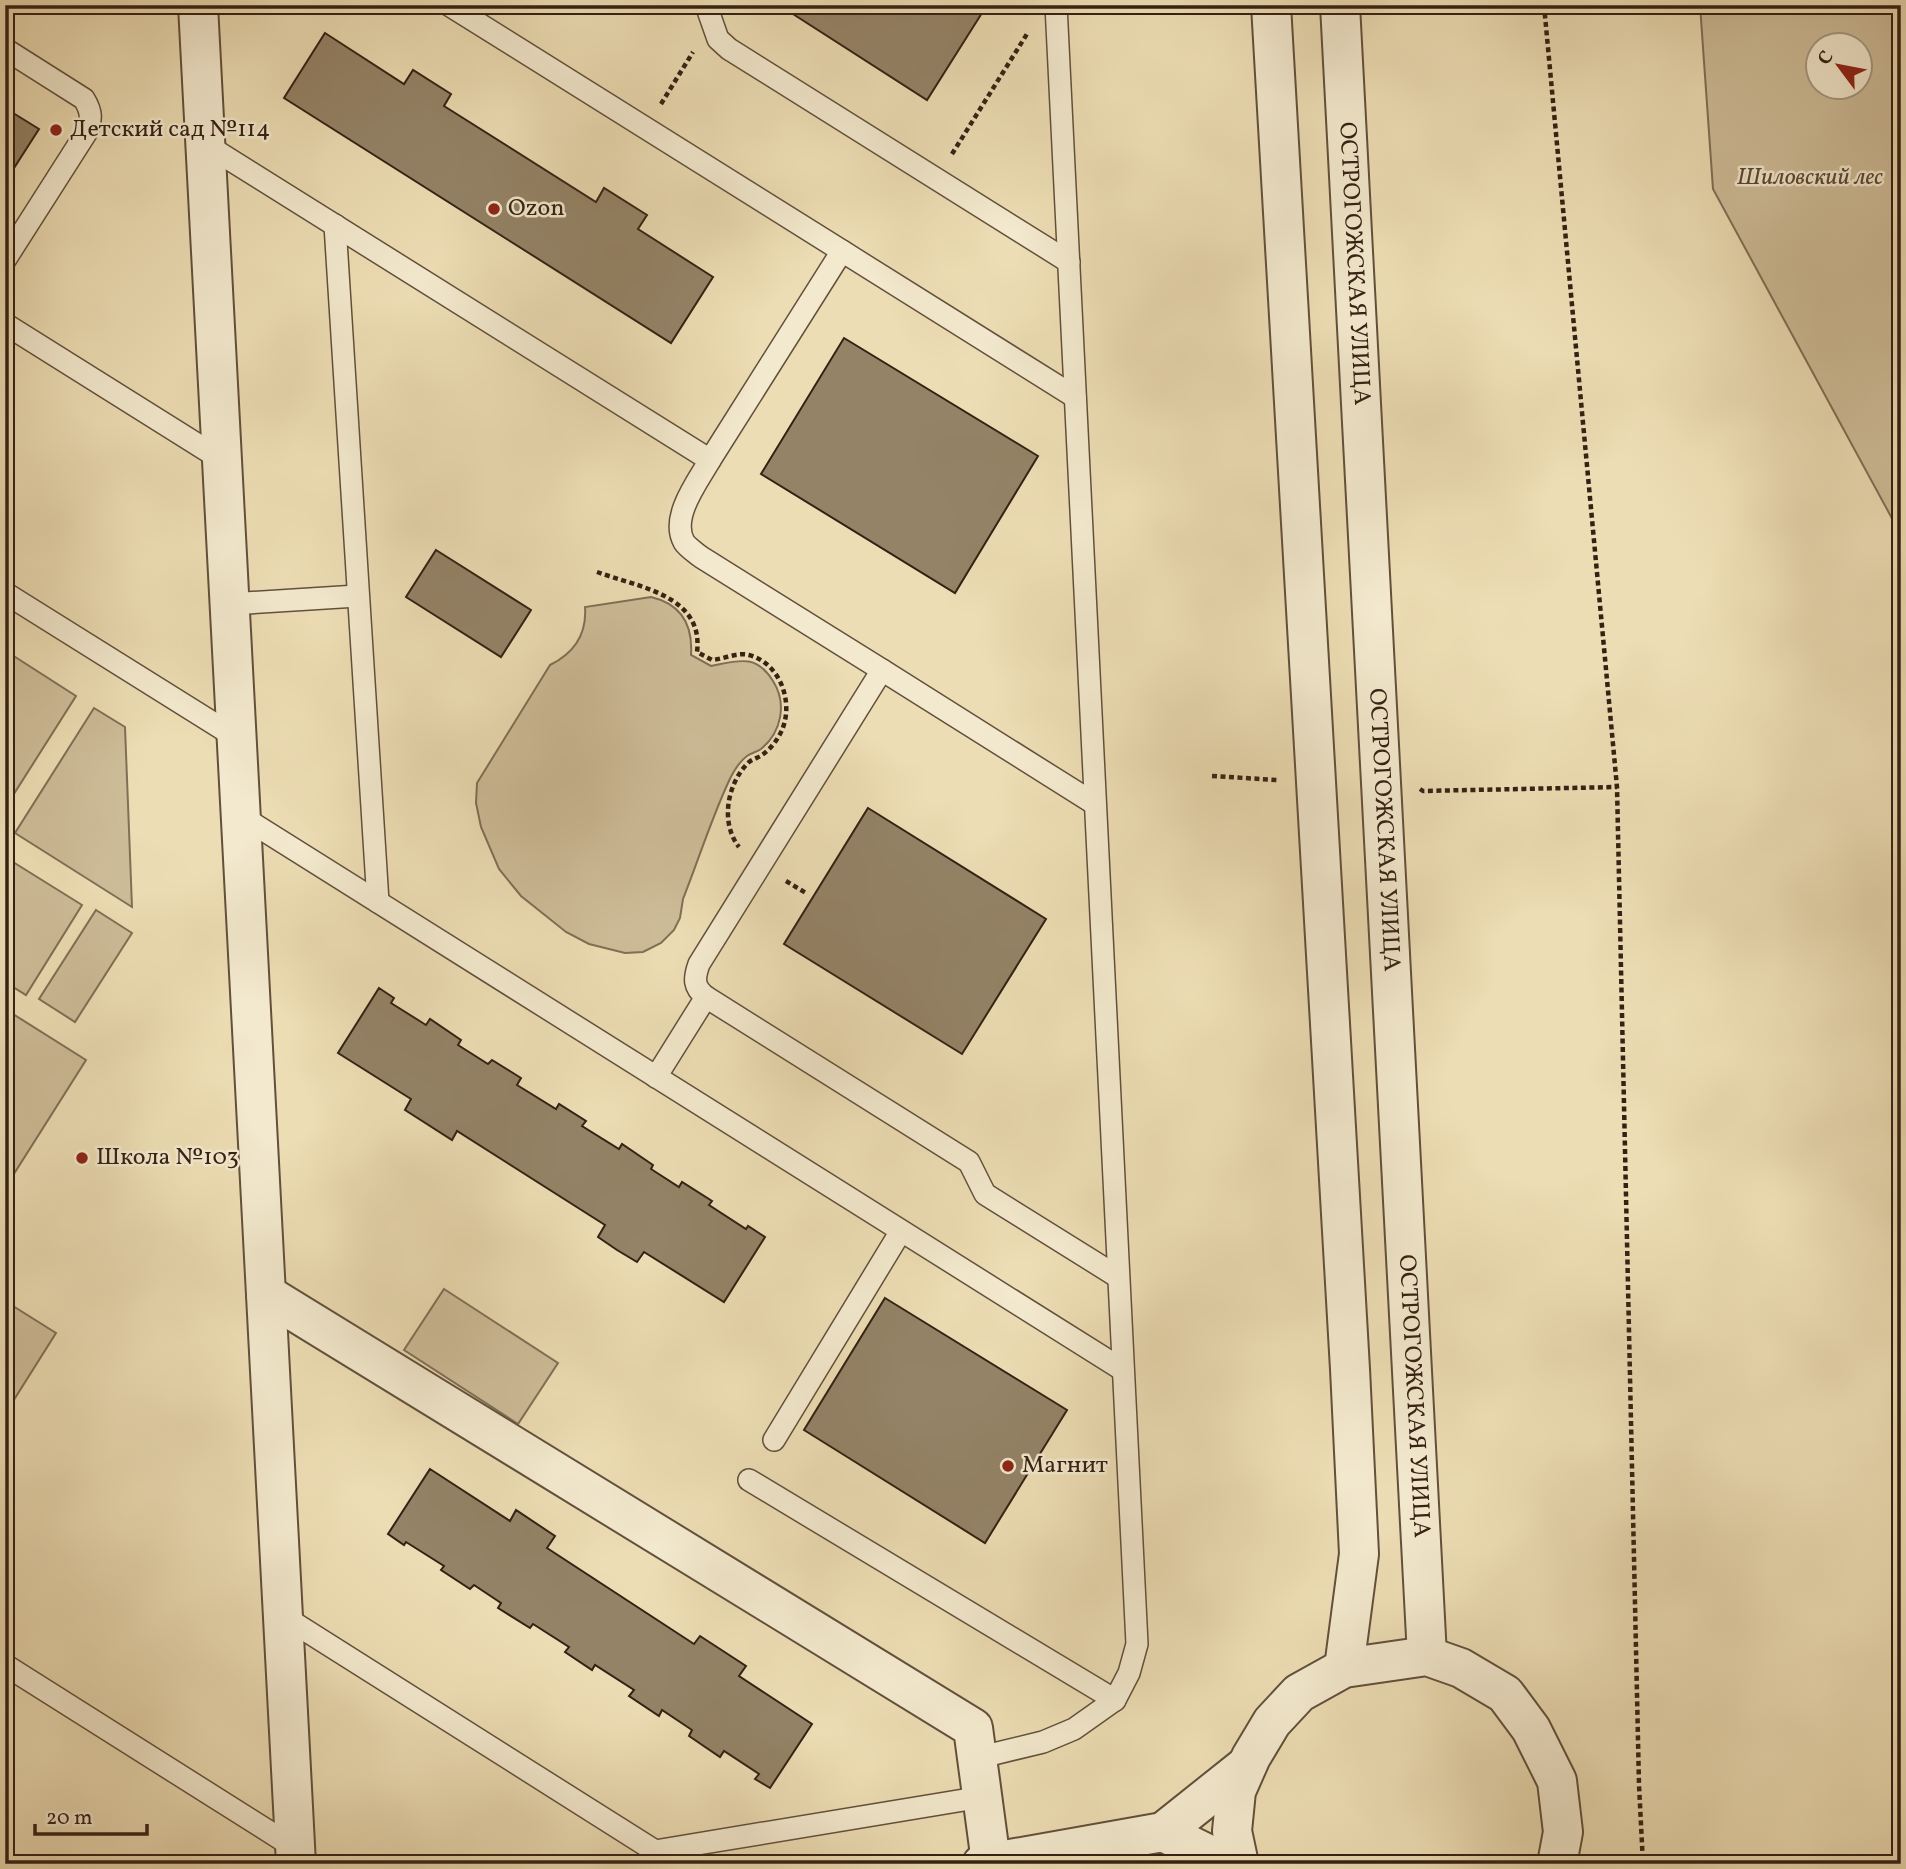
<svg xmlns="http://www.w3.org/2000/svg" width="1906" height="1869" font-family="Vollkorn,serif">
  <style>
    .green { fill: #cebd99; stroke: #816f56; stroke-width: 2; fill-rule: evenodd }
    .building { fill: #948367; stroke: #342114; stroke-width: 2 }
    .lines { fill: none; stroke-linecap: round; stroke-linejoin: round }
    .service-casing { stroke: #62503c; stroke-width: 24 }
    .minor-casing { stroke: #62503c; stroke-width: 42 }
    .tertiary-casing { stroke: #62503c; stroke-width: 42 }
    .path { stroke: #342114; stroke-width: 4.5; stroke-dasharray: 5 3.5; stroke-linecap: butt }
    .service { stroke: #f3e9ce; stroke-width: 21 }
    .minor { stroke: #f3e9ce; stroke-width: 38 }
    .tertiary { stroke: #f3e9ce; stroke-width: 38 }
    .poi-dot { fill: #8f2418; stroke: #f3e9ce; stroke-width: 2.5 }
    .labels { text-anchor: middle; dominant-baseline: central; stroke-width: 5; stroke-linejoin: round; paint-order: stroke }
    .poi-label { font-size: 24px; fill: #342114; stroke: #f3e9ce; text-anchor: start }
    .park-label { font-size: 24px; font-style: italic; fill: #5a4835; stroke: #f3e9ce }
    .street-label { font-size: 24px; fill: #342114; stroke: #f3e9ce }
  </style>
  <rect width="100%" height="100%" fill="#edddb4"/>
  <filter id="stains"><feTurbulence type="fractalNoise" baseFrequency=".00286" numOctaves="4"/><feColorMatrix values="0 0 0 0 .2 0 0 0 0 .09 0 0 0 0 .02 0 0 0 .5 -.17"/></filter>
  <radialGradient id="worn" r=".72"><stop offset=".6" stop-color="#630" stop-opacity="0"/><stop offset="1" stop-color="#630" stop-opacity=".3"/></radialGradient>
  <!-- green -->
  <g class="green">
    <path d="M 1700,5 L 1901,5 L 1901,535 L 1713,189 ZM 1818,46 L 1860,46 L 1860,88 L 1818,88 Z"/>
    <path d="M 651,597 C 681,604 693,625 691,655 L 711,666 C 737,661 756,653 773,681 C 787,703 782,732 761,749 C 757,752 751,753 747,756 C 739,762 732,774 728,783 C 711,820 698,861 683,899 L 680,918 L 674,930 L 661,943 L 643,952 L 625,953 L 589,944 L 566,932 L 521,896 L 499,869 L 481,827 L 476,803 L 477,783 L 550,665 C 574,653 587,634 585,607 Z"/>
    <polygon points="9,653 76,696 5,808 5,659"/>
    <polygon points="94,708 125,727 132,907 15,833"/>
    <polygon points="5,857 82,905 26,995 5,982"/>
    <polygon points="96,910 132,933 75,1022 39,999"/>
    <polygon points="5,1009 86,1060 5,1188"/>
    <polygon points="444,1289 558,1363 518,1424 404,1350"/>
    <polygon points="5,1301 56,1333 5,1414"/>
  </g>
  <!-- building -->
  <g class="building">
    <polygon points="779,5 987,5 927,100"/>
    <polygon points="325,33 404,84 413,70 451,94 444,106 596,202 604,188 647,215 638,229 713,277 671,343 284,98"/>
    <polygon points="5,108 39,129 5,182"/>
    <polygon points="844,338 1038,456 955,593 761,474"/>
    <polygon points="436,550 531,610 501,657 406,597"/>
    <polygon points="868,808 1046,919 962,1054 784,944"/>
    <polygon points="379,988 394,998 391,1003 426,1025 430,1019 461,1040 458,1045 488,1064 492,1060 521,1078 517,1085 556,1109 559,1104 586,1121 582,1126 619,1149 622,1144 653,1165 651,1169 679,1187 682,1182 712,1201 709,1205 746,1229 748,1226 765,1237 724,1302 644,1252 637,1262 617,1250 598,1237 605,1225 457,1131 452,1140 405,1110 411,1099 338,1053"/>
    <polygon points="885,1298 1067,1410 985,1543 804,1430"/>
    <polygon points="430,1469 510,1521 516,1510 555,1536 547,1548 694,1644 700,1636 746,1666 739,1676 812,1724 770,1788 755,1779 759,1774 724,1751 720,1757 689,1736 692,1730 662,1710 659,1716 629,1696 634,1690 595,1665 592,1670 565,1652 569,1647 533,1624 530,1628 498,1608 501,1603 474,1585 470,1589 441,1570 444,1566 406,1542 404,1545 388,1534"/>
  </g>
  <g class="lines">
    <!-- service casing -->
    <g class="service-casing">
      <g id="service">
        <polyline points="706,5 718,39 729,49 1069,262"/>
        <path d="M 5,49 L 84,99 C 92,112 92,119 86,133 L 5,260"/>
        <polyline points="205,144 710,460 842,251 449,5"/>
        <polyline points="335,225 378,902"/>
        <polyline points="842,251 1075,397"/>
        <polyline points="5,324 222,460"/>
        <polyline points="5,593 237,738"/>
        <polyline points="230,604 357,596"/>
        <polyline points="882,670 1095,804"/>
        <polyline points="241,816 1123,1370"/>
        <polyline points="706,997 969,1162 985,1194 1118,1277"/>
        <path d="M 656,1077 L 706,997 C 693,987 694,978 699,964 L 882,670 L 701,557 C 696,553 687,547 684,542 C 670,517 698,481 710,460"/>
        <polyline points="774,1440 901,1231"/>
        <polyline points="749,1480 1115,1700"/>
        <polyline points="283,1616 655,1851 982,1797"/>
        <polyline points="5,1665 295,1848"/>
        <polyline points="977,1758 1043,1742 1074,1729 1115,1700 1129,1673 1137,1644 1056,5"/>
      </g>
    </g>
    <!-- minor casing -->
    <g class="minor-casing">
      <g id="minor">
        <polyline points="198,5 296,1864"/>
        <polyline points="266,1294 973,1728 991,1862"/>
        <polyline points="1163,1832 1228,1864"/>
        <polyline points="982,1864 1163,1832 1247,1765"/>
      </g>
    </g>
    <!-- tertiary casing -->
    <g class="tertiary-casing">
      <g id="tertiary">
        <polyline points="1271,5 1350,1369 1359,1554 1344,1668"/>
        <path id="s1" d="M 1340,5 L 1427,1656"/>
        <polyline points="1239,1864 1232,1831 1236,1791 1251,1757 1272,1722 1299,1693 1344,1668 1427,1656 1461,1668 1505,1694 1531,1729 1557,1781 1563,1832 1557,1864"/>
      </g>
    </g>
    <!-- path -->
    <g class="path">
      <polyline points="1544,5 1617,787 1639,1785 1643,1864"/>
      <polyline points="661,104 693,52"/>
      <polyline points="952,154 1027,34"/>
      <path d="M 597,572 C 638,587 704,595 697,652 L 712,660 C 724,659 737,652 749,655 C 780,663 794,702 782,730 C 778,739 771,749 762,755 C 758,758 752,759 748,763 C 727,784 720,823 739,847"/>
      <polyline points="1212,776 1277,780"/>
      <polyline points="1420,789 1423,791 1617,787"/>
      <polyline points="786,881 806,893"/>
    </g>
    <!-- service -->
    <use href="#service" class="service"/>
    <!-- minor -->
    <use href="#minor" class="minor"/>
    <!-- tertiary -->
    <use href="#tertiary" class="tertiary"/>
  </g>
  <!-- markers -->
  <g class="poi-dot">
    <circle cx="56" cy="130" r="7"/>
    <circle cx="494" cy="209" r="7"/>
    <circle cx="82" cy="1158" r="7"/>
    <circle cx="1008" cy="1466" r="7"/>
  </g>
  <g class="labels">
    <!-- poi labels -->
    <g class="poi-label">
      <text x="70" y="130">Детский сад №114</text>
      <text x="508" y="209">Ozon</text>
      <text x="96" y="1158">Школа №103</text>
      <text x="1022" y="1466">Магнит</text>
    </g>
    <!-- park labels -->
    <g class="park-label">
      <text x="1810" y="178">Шиловский лес</text>
    </g>
    <!-- street labels -->
    <g class="street-label">
      <text stroke="none"><textPath href="#s1" startOffset="259">ОСТРОГОЖСКАЯ УЛИЦА</textPath></text>
      <text stroke="none"><textPath href="#s1" startOffset="826">ОСТРОГОЖСКАЯ УЛИЦА</textPath></text>
      <text stroke="none"><textPath href="#s1" startOffset="1393">ОСТРОГОЖСКАЯ УЛИЦА</textPath></text>
    </g>
  </g>
  <!-- margin -->
  <rect width="1906" height="1869" fill="none" stroke="#edddb4" stroke-width="28"/>
  <rect x="7" y="7" width="1892" height="1855" fill="none" stroke="#342114" stroke-width="3.5"/>
  <rect x="14" y="14" width="1878" height="1841" fill="none" stroke="#342114" stroke-width="2"/>
  <!-- north arrow -->
  <g transform="translate(1839 66) rotate(302)"><circle r="33" fill="#f3e9ce" stroke="#a79984" stroke-width="2"/>
  <path d="M0-5L12 26L0 18L-12 26Z" fill="#8f2418"/>
  <text y="-10" font-size="19" font-weight="bold" text-anchor="middle" fill="#342114">С</text>
  </g>
  <!-- scale -->
  <path d="M35 1824v10h112v-10" fill="none" stroke="#342114" stroke-width="3.5"/>
  <text x="46" y="1824" font-size="21" fill="#342114" stroke="#f3e9ce" stroke-width="5" paint-order="stroke">20 m</text>
  <rect width="100%" height="100%" filter="url(#stains)"/>
  <rect width="100%" height="100%" fill="url(#worn)"/>
</svg>
